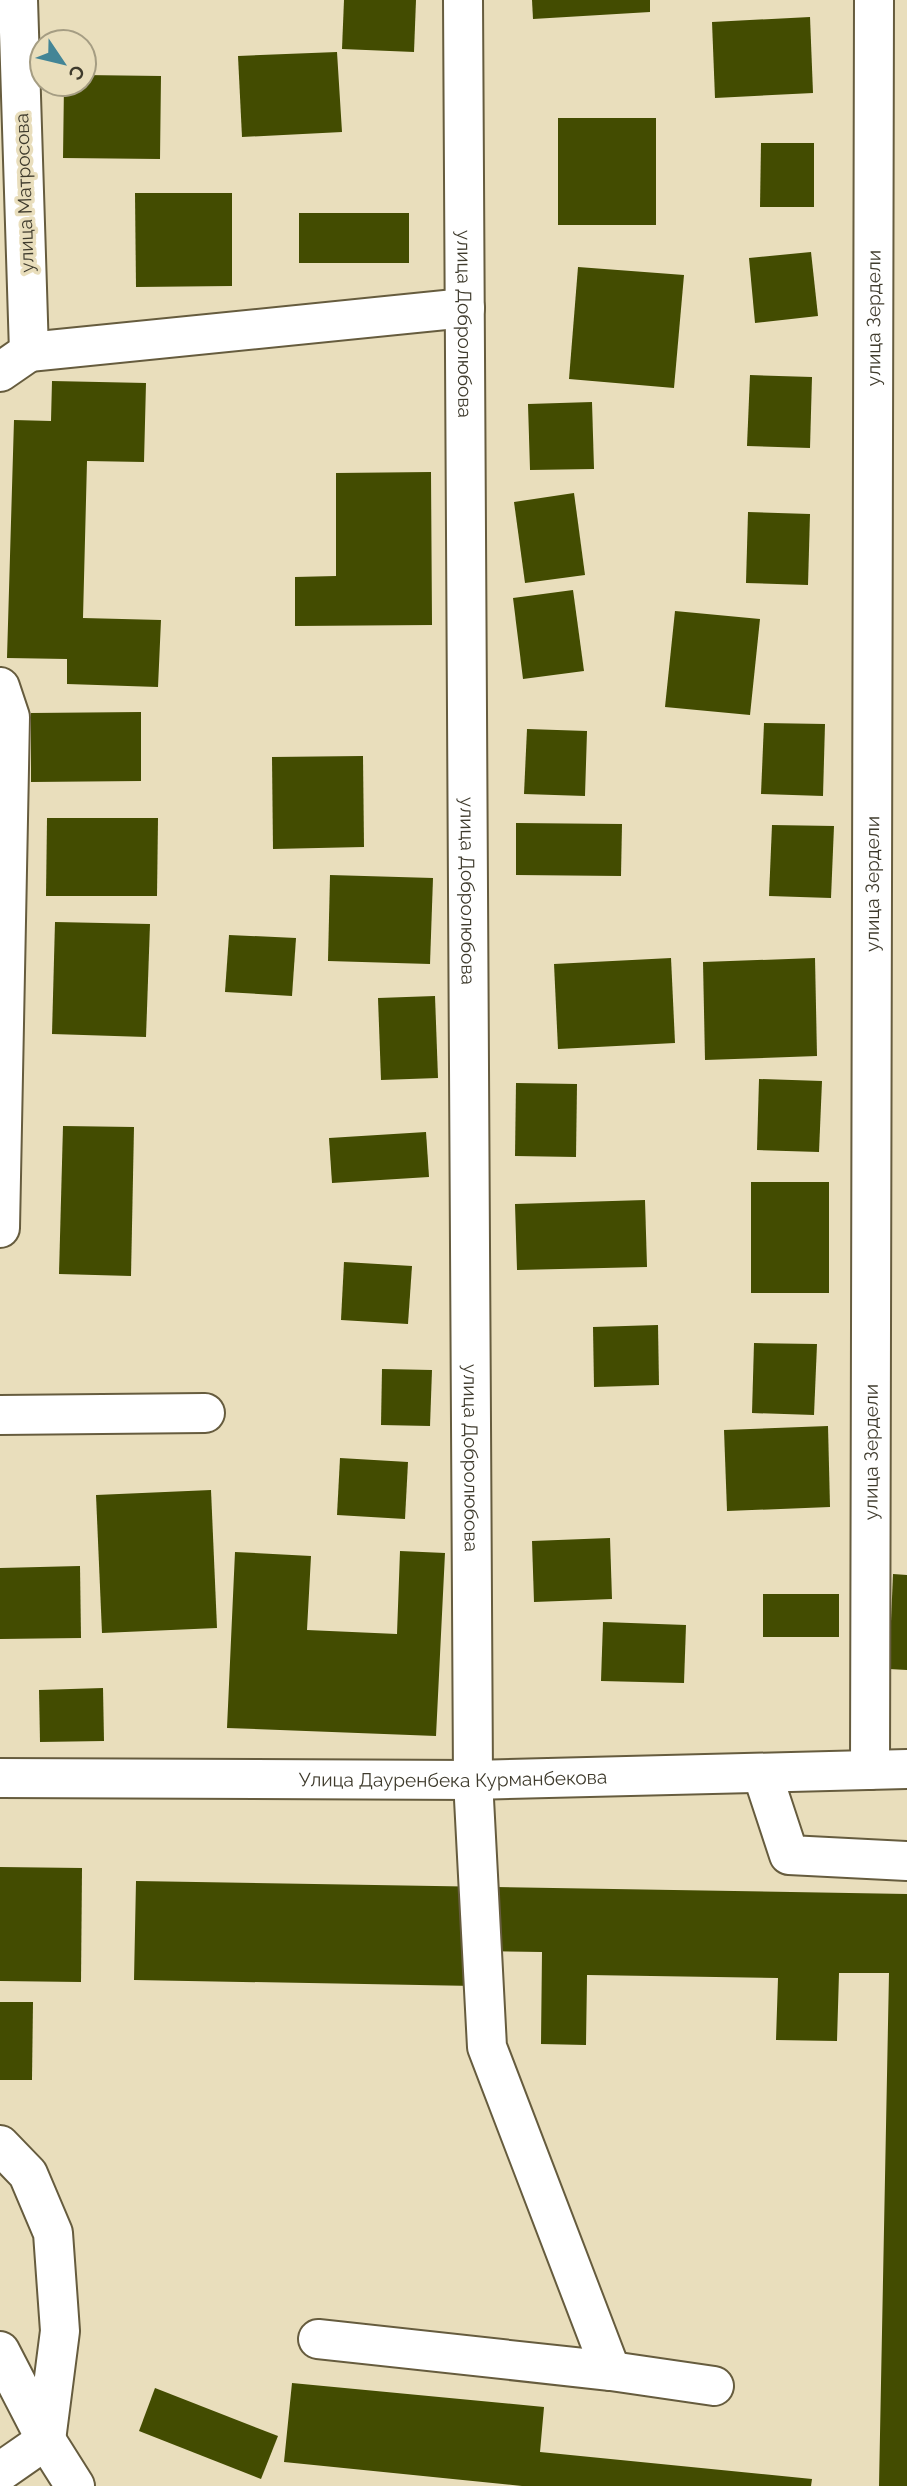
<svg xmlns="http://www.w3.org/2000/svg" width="907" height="2486" font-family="Raleway,sans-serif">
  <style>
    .building { fill: #434c01 }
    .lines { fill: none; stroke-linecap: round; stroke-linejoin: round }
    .minor-casing { stroke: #665c3e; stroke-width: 42 }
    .minor { stroke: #fff; stroke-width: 38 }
    .labels { text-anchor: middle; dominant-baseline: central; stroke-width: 7; stroke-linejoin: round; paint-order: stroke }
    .street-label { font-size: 19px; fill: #3f3b2d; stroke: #e9debc }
  </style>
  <rect width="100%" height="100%" fill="#e9debc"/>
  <!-- building -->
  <g class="building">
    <polygon points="344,0 416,0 414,52 342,49"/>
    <polygon points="532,0 650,0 650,12 533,19"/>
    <polygon points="810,17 813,93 715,98 712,22"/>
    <polygon points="337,52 342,132 242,137 238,56"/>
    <polygon points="84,75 161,76 160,159 63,158 64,84 84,84"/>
    <rect x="558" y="118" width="98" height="107"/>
    <polygon points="761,143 814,143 814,207 760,207"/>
    <polygon points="135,193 232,193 232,286 136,287"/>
    <rect x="299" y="213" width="110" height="50"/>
    <polygon points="811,252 818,316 755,323 749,258"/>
    <polygon points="578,267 684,275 674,388 569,379"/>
    <polygon points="750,375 812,377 810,448 747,446"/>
    <polygon points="52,381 146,383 144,462 87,461 83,618 161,620 158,687 67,684 67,659 7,658 14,420 51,421"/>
    <polygon points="592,402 594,469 530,470 528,404"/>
    <polygon points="431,472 432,625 295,626 295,577 336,576 336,473"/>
    <polygon points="574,493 585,575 525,583 514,502"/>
    <polygon points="748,512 810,514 808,585 746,583"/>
    <polygon points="573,590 584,671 523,679 513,598"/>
    <polygon points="675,611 760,619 750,715 665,707"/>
    <polygon points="141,712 141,781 31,782 31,713"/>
    <polygon points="764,723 825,724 823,796 761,794"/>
    <polygon points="527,729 587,731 585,796 524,794"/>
    <polygon points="363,756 364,847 273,849 272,757"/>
    <polygon points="47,818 158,818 157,896 46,896"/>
    <polygon points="516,823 622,824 621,876 516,875"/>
    <polygon points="772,825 834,826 831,898 769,896"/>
    <polygon points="330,875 433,878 430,964 328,961"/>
    <polygon points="55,922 150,924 146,1037 52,1034"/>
    <polygon points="229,935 296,938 292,996 225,992"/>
    <polygon points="671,958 675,1043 558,1049 554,964"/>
    <polygon points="815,958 817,1056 705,1060 703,962"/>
    <polygon points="435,996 438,1078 381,1080 378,998"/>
    <polygon points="759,1079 822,1081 819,1152 757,1150"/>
    <polygon points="516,1083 577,1084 576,1157 515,1156"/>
    <polygon points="63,1126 134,1127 131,1276 59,1274"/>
    <polygon points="426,1132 429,1177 332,1183 329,1138"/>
    <rect x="751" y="1182" width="78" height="111"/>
    <polygon points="645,1200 647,1267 517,1270 515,1204"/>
    <polygon points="344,1262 412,1266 408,1324 341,1320"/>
    <polygon points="658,1325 659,1385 594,1387 593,1327"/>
    <polygon points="754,1343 817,1344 814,1415 752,1413"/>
    <polygon points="382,1369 432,1370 430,1426 381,1425"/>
    <polygon points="828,1426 830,1507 727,1511 724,1430"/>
    <polygon points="340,1458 408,1462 405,1519 337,1515"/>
    <polygon points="211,1490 217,1628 102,1633 96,1495"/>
    <polygon points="610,1538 612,1599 534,1602 532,1541"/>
    <polygon points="400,1551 445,1553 436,1736 227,1728 235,1552 311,1556 307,1630 397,1634"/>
    <polygon points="80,1566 81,1638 0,1639 0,1568"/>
    <polygon points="893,1574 907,1575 907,1670 889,1669"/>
    <rect x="763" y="1594" width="76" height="43"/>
    <polygon points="603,1622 686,1625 684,1683 601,1681"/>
    <polygon points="103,1688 104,1741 40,1742 39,1690"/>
    <polygon points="0,1867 82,1868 81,1982 0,1981"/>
    <polygon points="136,1881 907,1894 907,2486 879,2486 889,1973 839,1973 837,2041 776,2040 778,1978 587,1975 586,2045 541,2044 542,1952 476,1951 475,1986 134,1980"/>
    <polygon points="0,2002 33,2002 32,2080 0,2080"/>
    <polygon points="292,2383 544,2407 540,2452 812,2479 811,2486 522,2486 284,2462"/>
    <polygon points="155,2388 278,2436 261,2479 139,2431"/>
  </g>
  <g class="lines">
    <!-- minor casing -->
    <g class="minor-casing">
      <g id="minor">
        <path id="s1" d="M 463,0 L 473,1780 L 487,2047 L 611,2371"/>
        <polyline points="29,352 465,308"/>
        <polyline points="0,372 29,352 18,0"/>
        <polyline points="0,687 10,717 0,1228"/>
        <polyline points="0,1415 205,1413"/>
        <path id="s2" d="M 870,1770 L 874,0"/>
        <polyline points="762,1773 789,1855 907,1861"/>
        <path id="s3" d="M 0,1778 L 473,1780 L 907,1769"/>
        <polyline points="0,2145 28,2174 53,2233 60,2331 46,2440 0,2472"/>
        <polyline points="318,2339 611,2371 714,2386"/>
        <polyline points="0,2351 46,2440 75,2486"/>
      </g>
    </g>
    <!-- minor -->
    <use href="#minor" class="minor"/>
  </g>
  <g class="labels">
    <!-- street labels -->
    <g class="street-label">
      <text transform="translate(24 193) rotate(-92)">улица Матросова</text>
      <text stroke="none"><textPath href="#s2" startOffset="1452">улица Зердели</textPath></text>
      <text stroke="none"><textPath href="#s1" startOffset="324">улица Добролюбова</textPath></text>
      <text stroke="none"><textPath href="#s2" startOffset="886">улица Зердели</textPath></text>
      <text stroke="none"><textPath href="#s1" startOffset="891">улица Добролюбова</textPath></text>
      <text stroke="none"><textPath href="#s2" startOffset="318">улица Зердели</textPath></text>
      <text stroke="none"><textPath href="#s1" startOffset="1458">улица Добролюбова</textPath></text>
      <text stroke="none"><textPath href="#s3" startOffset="453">Улица Дауренбека Курманбекова</textPath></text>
    </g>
  </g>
  <!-- north arrow -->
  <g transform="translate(63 63) rotate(125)"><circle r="33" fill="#e9debc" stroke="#a59d83" stroke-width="2"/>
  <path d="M0-5L12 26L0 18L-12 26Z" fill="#438596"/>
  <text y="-10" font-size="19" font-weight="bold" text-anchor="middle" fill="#3f3b2d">С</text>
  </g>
</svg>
